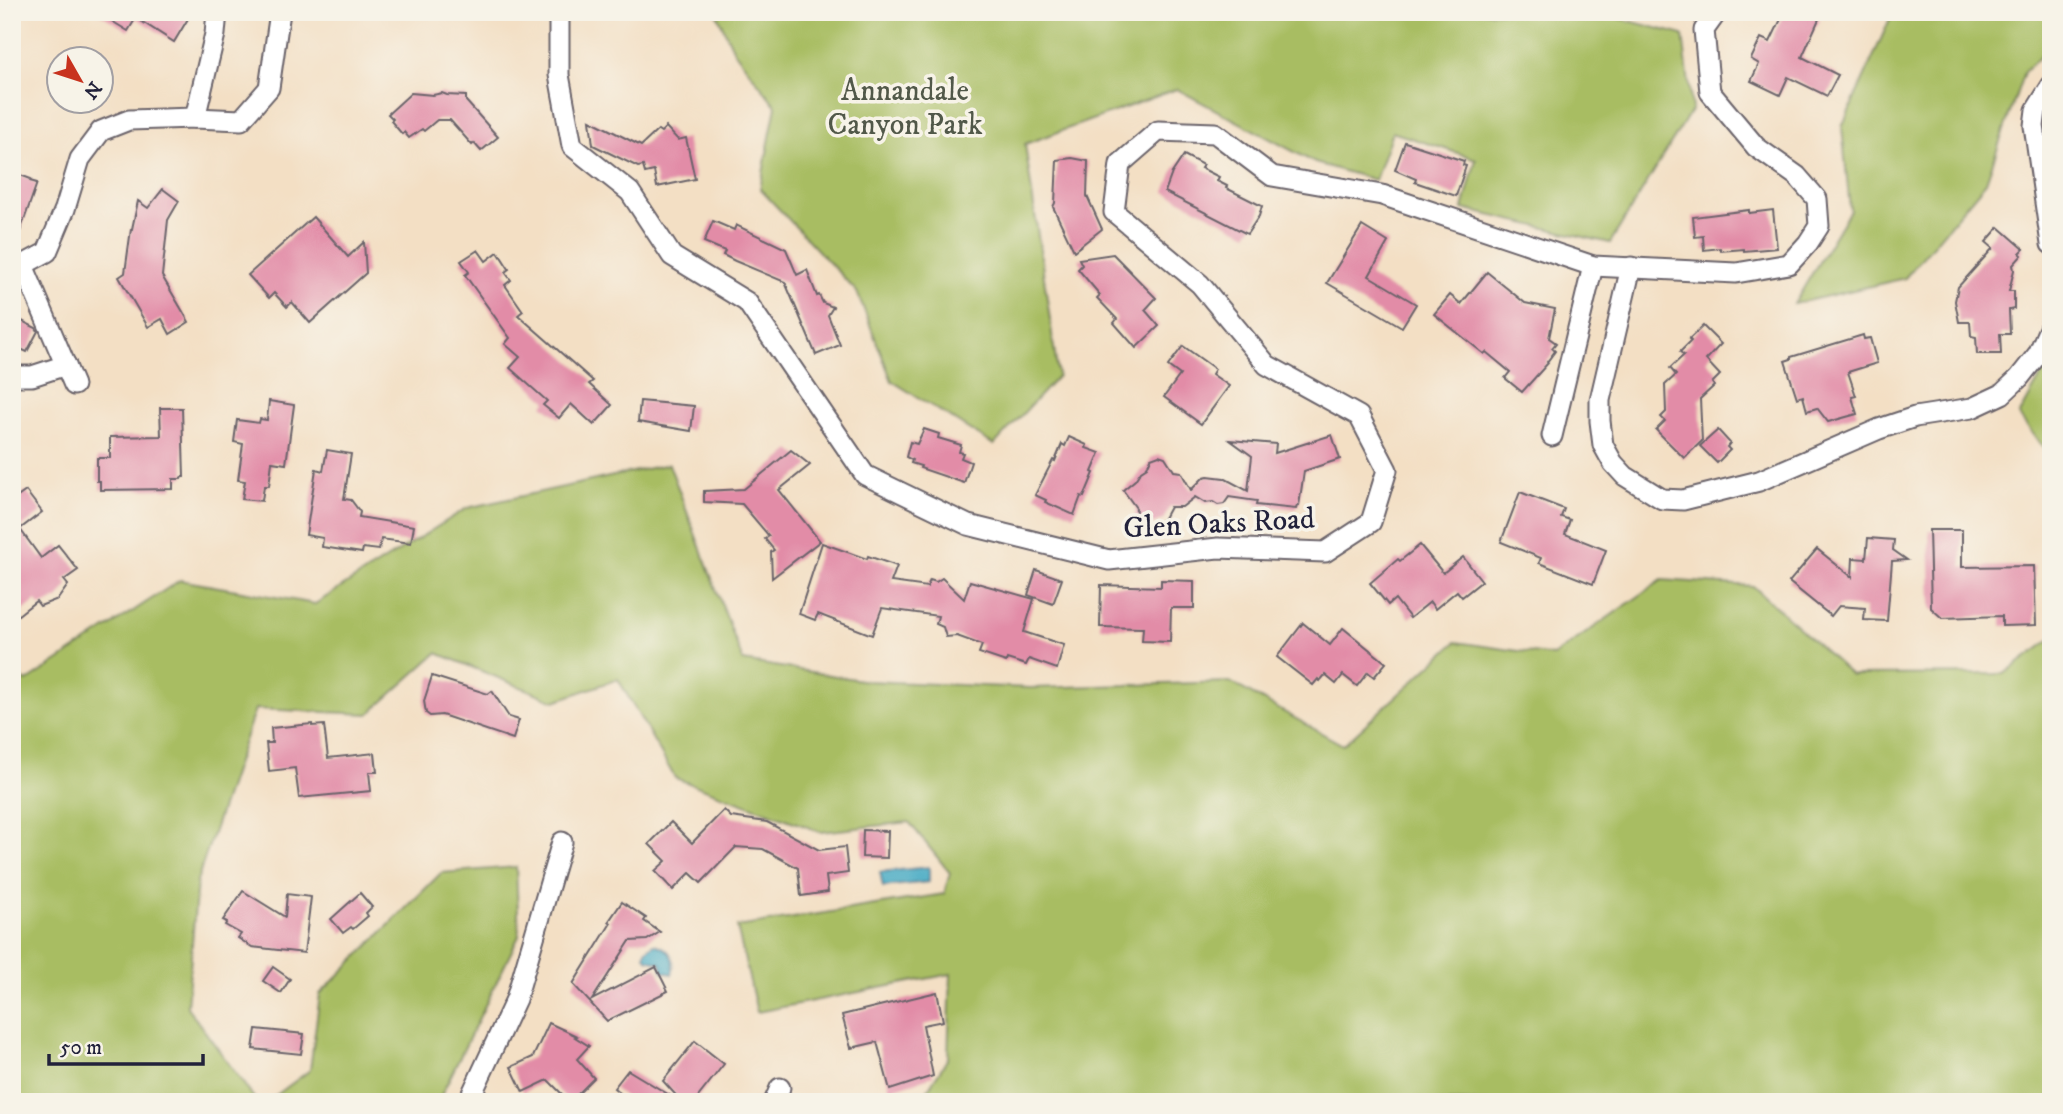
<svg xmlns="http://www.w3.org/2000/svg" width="2063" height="1114" font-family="'IM FELL DW Pica',serif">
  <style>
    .green { fill: #a8bd62; stroke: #65704e; stroke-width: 2 }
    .water { fill: #44aac4; stroke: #336680; stroke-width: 2 }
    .building { fill: #e28ca7 }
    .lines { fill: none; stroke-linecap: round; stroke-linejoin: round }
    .minor-casing { stroke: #6b646b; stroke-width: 23 }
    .minor { stroke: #fff; stroke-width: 19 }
    .labels { text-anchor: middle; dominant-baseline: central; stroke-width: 7; stroke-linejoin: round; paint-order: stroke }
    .park-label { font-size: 30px; fill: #515849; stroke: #f7f3e8 }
    .street-label { font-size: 30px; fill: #22223b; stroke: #f7f3e8 }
  </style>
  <rect width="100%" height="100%" fill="#f7f3e8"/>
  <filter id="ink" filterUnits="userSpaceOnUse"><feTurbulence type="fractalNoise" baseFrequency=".0143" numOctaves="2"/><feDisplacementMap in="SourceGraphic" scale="14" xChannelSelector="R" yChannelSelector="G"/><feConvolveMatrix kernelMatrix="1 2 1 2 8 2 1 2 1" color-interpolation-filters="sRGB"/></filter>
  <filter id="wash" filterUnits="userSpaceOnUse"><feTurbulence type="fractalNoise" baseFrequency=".00686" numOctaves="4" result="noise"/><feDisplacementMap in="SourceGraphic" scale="28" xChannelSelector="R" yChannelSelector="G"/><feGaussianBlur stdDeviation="1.57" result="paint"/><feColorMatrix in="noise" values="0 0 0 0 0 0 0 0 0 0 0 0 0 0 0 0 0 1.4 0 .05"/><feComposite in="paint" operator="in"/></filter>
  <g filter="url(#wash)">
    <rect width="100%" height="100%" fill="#f3dfc4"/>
    <!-- green -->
    <g class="green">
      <polygon points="716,12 1616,12 1618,18 1683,35 1692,109 1610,243 1463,209 1476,159 1392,132 1375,180 1315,163 1177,89 1025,144 1058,376 994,445 892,381 857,292 760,189 776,106 734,51"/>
      <polygon points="1893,12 2051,12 2051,46 2024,72 1986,182 1905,278 1794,304 1850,210 1842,127"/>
      <polygon points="2051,358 2051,457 2019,416"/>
      <polygon points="669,464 743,661 867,681 1030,688 1230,682 1343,745 1456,642 1553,656 1662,580 1753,586 1851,675 2004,674 2051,639 2051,1102 920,1102 948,1058 951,974 757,1012 737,927 944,894 950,873 909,822 821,832 675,778 618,679 555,701 437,653 369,714 255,709 197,881 187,1007 257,1102 12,1102 12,671 26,682 180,580 315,604 467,508"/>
      <polygon points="516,867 519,936 438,1102 267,1102 310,1070 320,994 441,873"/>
    </g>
    <!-- water -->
    <g class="water">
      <polygon points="929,867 929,882 883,887 880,872"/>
      <path d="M 654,944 C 669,947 677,959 672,974 L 663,972 L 661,963 L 647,959 L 645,955 L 646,950 Z"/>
    </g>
    <g id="blocks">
      <!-- building -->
      <g class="building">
        <polygon points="97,12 192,12 174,42 136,18 128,31"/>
        <polygon points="1796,12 1805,12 1819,19 1802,57 1838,75 1827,96 1788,77 1780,95 1751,81 1759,64 1751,59 1761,38 1770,42 1784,13 1794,17"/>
        <polygon points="411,93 433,95 442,93 447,95 466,96 466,101 498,137 481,151 474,143 472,145 450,120 437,120 424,131 422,129 409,138 404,132 402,134 391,121 393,119 388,114"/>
        <polygon points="590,120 641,146 658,130 661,132 666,127 678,140 686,138 695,179 657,187 654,171 645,173 643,166 638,167 593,145"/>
        <polygon points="1405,142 1464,161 1463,165 1466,166 1456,196 1415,182 1416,179 1395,170"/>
        <polygon points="1184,155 1203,165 1201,168 1219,177 1217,181 1227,186 1226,188 1262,206 1259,216 1247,234 1165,192 1172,173"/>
        <polygon points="1072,158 1088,161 1087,196 1102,229 1074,251 1053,207 1055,203 1057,160"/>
        <polygon points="12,172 31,179 30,181 37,183 14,249 12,249"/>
        <polygon points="163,189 179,201 168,220 162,276 189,322 170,334 162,319 148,327 119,277 125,273 131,229 132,229 138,201 148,208"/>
        <polygon points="1749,210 1749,213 1773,210 1777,248 1744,251 1744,249 1721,251 1720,248 1704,250 1703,236 1695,237 1693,217"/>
        <polygon points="313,217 348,257 364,242 366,273 310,323 292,302 287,307 274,293 269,298 248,275"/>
        <polygon points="713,221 734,230 736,225 786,249 797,275 807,270 817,296 819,295 823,303 833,307 828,315 840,345 816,355 785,282 735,261 723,255 725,251 704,242"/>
        <polygon points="1362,226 1388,242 1369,276 1416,304 1402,327 1327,283"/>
        <polygon points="1999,227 2024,249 2020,253 2022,255 2013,265 2014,270 2009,291 2014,291 2014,309 2009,310 2010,334 2000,334 2001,354 1977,354 1976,337 1971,336 1970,322 1959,322 1955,301 1958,287 1993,248 1986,242"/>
        <polygon points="478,250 486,261 498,252 509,269 505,272 511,280 505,285 523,311 518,315 593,381 589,384 612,405 594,425 571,404 559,418 543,405 547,401 510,368 520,357 505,344 510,338 465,275 469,272 461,261"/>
        <polygon points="1113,254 1156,298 1145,310 1159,326 1136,348 1114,323 1117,319 1097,298 1100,295 1078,269 1082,265 1079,259"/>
        <polygon points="1487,272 1525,303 1555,309 1549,338 1556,343 1552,348 1555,351 1547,362 1548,363 1522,392 1505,378 1510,372 1486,352 1484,354 1434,314 1450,295 1461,304"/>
        <polygon points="12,316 36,328 38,331 27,352 12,345"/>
        <polygon points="1703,326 1721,344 1706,360 1720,375 1712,383 1714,386 1700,399 1702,441 1684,458 1656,430 1665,421 1661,417 1666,412 1665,385 1676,375 1670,368 1684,355 1680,352 1691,341 1689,339"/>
        <polygon points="1863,335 1864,339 1870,338 1877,363 1848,372 1856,396 1852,397 1857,414 1828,422 1817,408 1807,411 1803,396 1797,398 1785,361 1791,359 1791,357"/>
        <polygon points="1183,346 1215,369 1212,374 1229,386 1201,424 1164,397 1180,375 1168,366"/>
        <polygon points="269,401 294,405 286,464 272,462 269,486 264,486 262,501 242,499 245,481 238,480 243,444 234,442 237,420 259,423 260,419 267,420"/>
        <polygon points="640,401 694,406 691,431 638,422"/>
        <polygon points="160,408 182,408 184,477 182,477 181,479 173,479 173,489 100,490 100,481 97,481 97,458 110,458 110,437 161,436"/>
        <polygon points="924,429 939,434 938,438 961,445 959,452 963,453 961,458 971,462 964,483 920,468 921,466 911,463 912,460 906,457 910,442 917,444"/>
        <polygon points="1718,430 1730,443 1727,447 1730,450 1717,463 1700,446"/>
        <polygon points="1332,435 1340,459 1304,471 1299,506 1297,506 1296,509 1256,505 1257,501 1229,497 1224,504 1218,505 1213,502 1205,503 1195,497 1182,507 1170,507 1163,520 1148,526 1145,521 1135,517 1136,508 1123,490 1135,480 1141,471 1147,467 1151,458 1159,455 1165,457 1174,471 1181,472 1191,490 1204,477 1208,476 1224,478 1248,491 1252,456 1230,440 1276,444 1275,453"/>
        <polygon points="1069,437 1087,445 1086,448 1100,453 1092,472 1094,473 1084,497 1081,496 1074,515 1045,502 1046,500 1035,495 1053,460 1055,461 1062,444 1065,446"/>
        <polygon points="327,450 351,454 344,499 351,500 360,512 359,517 414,526 411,543 381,539 379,550 363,548 362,553 322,547 323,538 306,535 316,469 323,471"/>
        <polygon points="791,450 810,465 779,490 820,541 772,578 771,552 774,550 765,539 769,536 742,504 704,502 704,491 744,489"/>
        <polygon points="26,491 42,512 20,529 41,558 58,545 78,570 64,580 68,585 58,599 40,606 36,601 12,620 12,501"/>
        <polygon points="1520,492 1564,509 1561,517 1570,520 1565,534 1606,550 1593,584 1539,563 1541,558 1501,542"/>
        <polygon points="1929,530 1962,530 1962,567 2034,566 2036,625 2002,626 2002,616 1942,618 1931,608"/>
        <polygon points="1868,538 1894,540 1893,550 1907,560 1892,561 1887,621 1864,620 1865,608 1839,606 1831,616 1789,582 1817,549 1852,577 1853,558 1866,559"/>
        <polygon points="822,543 867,559 868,556 897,566 891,582 927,587 930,580 936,582 942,578 964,599 970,581 1034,599 1024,632 1064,645 1057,669 1029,659 1026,665 1007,659 1006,662 979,653 982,645 957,636 946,637 943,627 936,624 938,616 882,608 872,635 818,614 815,620 799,614"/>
        <polygon points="1420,545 1443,573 1463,557 1482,581 1462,597 1457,591 1435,609 1430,602 1410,618 1395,599 1388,605 1370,583 1398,559 1400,561"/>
        <polygon points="1036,570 1062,579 1053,604 1028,595"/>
        <polygon points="1161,580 1194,581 1194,608 1171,608 1170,642 1142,641 1143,628 1100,627 1101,585 1161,587"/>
        <polygon points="1303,623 1330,645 1343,628 1386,663 1374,677 1368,672 1357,686 1343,675 1336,684 1325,675 1320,681 1318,679 1313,685 1277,657"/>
        <polygon points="432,676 488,694 492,691 509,717 519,720 513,739 442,715 430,716 426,713 424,701"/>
        <polygon points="312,724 312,726 324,725 328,758 375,753 377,772 369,772 371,791 299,798 295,768 269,771 266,743 272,743 271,728"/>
        <polygon points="724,810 731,817 767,822 819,850 845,847 848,873 826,876 828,892 801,896 798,868 763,849 736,847 701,883 690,873 673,890 655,871 666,861 649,844 671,822 692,843"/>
        <polygon points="863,830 888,831 887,858 862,857"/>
        <polygon points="243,891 285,917 287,894 311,897 304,953 252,947 238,938 241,934 225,925 227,922 223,920"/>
        <polygon points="360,893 372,907 366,913 368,916 353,929 351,927 343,933 331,919"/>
        <polygon points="622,902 646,918 644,921 660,932 647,940 630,941 592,1000 656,967 668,991 607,1021 573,984 611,923 609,921"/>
        <polygon points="273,967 290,979 281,993 263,981"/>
        <polygon points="937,992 943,1021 923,1025 933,1076 890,1090 877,1042 851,1048 842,1015"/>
        <polygon points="549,1023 577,1036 575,1037 589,1046 577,1059 594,1078 570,1102 548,1080 523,1092 511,1067 533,1057"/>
        <polygon points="256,1029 304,1034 301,1054 253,1049"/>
        <polygon points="695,1041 724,1064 694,1102 682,1102 663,1081"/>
        <polygon points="628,1070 681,1102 631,1102 614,1088"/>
      </g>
    </g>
  </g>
  <g filter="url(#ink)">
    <use href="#blocks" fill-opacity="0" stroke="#6b646b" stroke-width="2"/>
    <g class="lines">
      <!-- minor casing -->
      <g class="minor-casing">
        <g id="minor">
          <polyline points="559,12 559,75 572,146 630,192 672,256 747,302 865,475 968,525 1109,560 1218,548 1325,552 1371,522 1387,470 1359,416 1267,365 1200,284 1114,212 1120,164 1158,131 1215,133 1272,176 1382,195 1593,266 1736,273 1789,264 1808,243 1819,226 1817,199 1797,176 1756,147 1710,92 1704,30 1717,12"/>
          <polyline points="2051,86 2036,110 2034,126 2051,244"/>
          <polyline points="195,118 215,34 217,12"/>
          <polyline points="12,265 23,265 47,252 65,209 80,159 101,131 129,120 195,118 241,120 269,88 280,12"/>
          <polyline points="23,265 74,385"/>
          <polyline points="1631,267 1600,400 1600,421 1603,445 1613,463 1625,476 1662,499 1683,500 1759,481 1879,429 1915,417 1972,408 2002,394 2019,378 2038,354 2051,324"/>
          <polyline points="12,376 32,376 66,365"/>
          <polyline points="1552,436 1593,266"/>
          <polyline points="468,1102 516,999 562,842"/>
          <polyline points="774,1102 780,1088"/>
        </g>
      </g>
      <!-- minor -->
      <use href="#minor" class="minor"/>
    </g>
  </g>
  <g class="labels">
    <!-- park labels -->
    <g class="park-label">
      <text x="905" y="91">Annandale<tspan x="905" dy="34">Canyon Park</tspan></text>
    </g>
    <!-- street labels -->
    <g class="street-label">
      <text transform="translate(1219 524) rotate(-3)">Glen Oaks Road</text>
    </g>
  </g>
  <!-- margin -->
  <rect width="2063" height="1114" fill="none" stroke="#f7f3e8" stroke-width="42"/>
  <!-- north arrow -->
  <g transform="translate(80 80) rotate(129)"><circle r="33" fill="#f7f3e8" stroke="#a29fa3" stroke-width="2"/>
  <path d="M0-5L12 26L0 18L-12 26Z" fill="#c8321e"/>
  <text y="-10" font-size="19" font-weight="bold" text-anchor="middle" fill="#22223b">N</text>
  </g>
  <!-- scale -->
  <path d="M49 1054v10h154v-10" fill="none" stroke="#22223b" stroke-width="3.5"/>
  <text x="60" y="1054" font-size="21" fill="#22223b" stroke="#f7f3e8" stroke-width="5" paint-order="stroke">50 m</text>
</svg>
